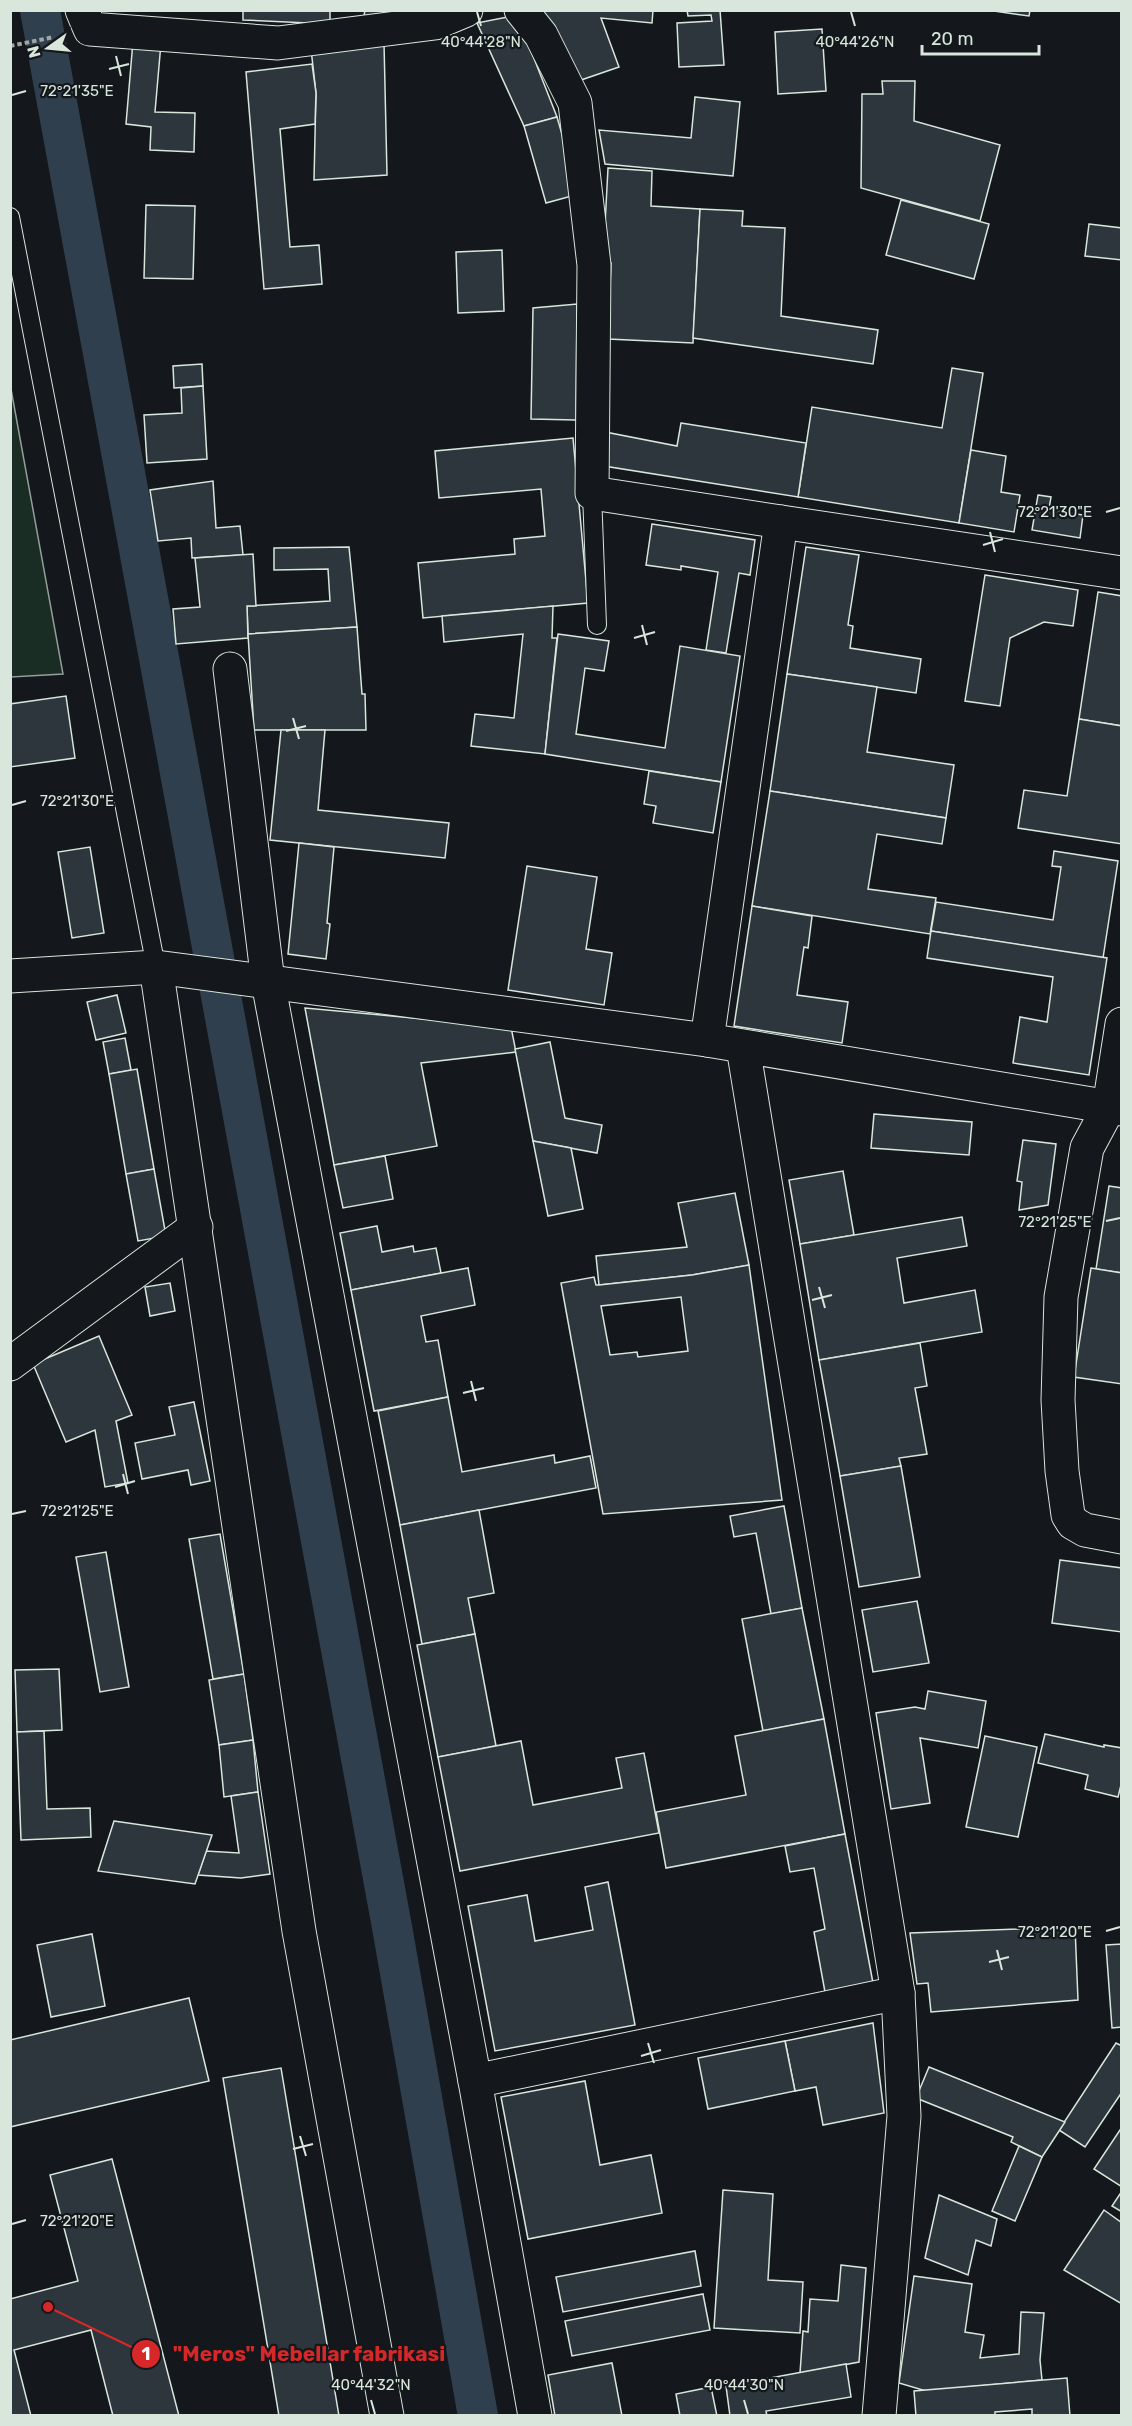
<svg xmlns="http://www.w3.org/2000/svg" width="1132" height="2426" font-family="Rubik,sans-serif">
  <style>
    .green { fill: #1a2d24; stroke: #939e99; stroke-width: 1.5 }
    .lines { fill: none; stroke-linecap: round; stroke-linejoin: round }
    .canal { stroke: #2f3f4d; stroke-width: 40 }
    .building { fill: #2c363c; stroke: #d8e6dc; stroke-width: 1.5; fill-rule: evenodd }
    .lane-casing { stroke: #d8e6dc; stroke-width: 20 }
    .street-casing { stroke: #d8e6dc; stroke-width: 35 }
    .path { stroke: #9da8a2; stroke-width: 4; stroke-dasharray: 4.5 3; stroke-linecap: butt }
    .lane { stroke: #14181c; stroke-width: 18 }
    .street { stroke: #14181c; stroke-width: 33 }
    .ticks { fill: none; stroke: #d8e6dc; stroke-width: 2 }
    .ticks-label { font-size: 15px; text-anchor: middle; fill: #d8e6dc; stroke: #14181c; stroke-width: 4.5; stroke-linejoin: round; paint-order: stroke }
    .leader { fill: none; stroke: #d62828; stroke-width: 2 }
    .callout-dot { fill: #d62828; stroke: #14181c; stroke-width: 2 }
    .mark-label { font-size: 18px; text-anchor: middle; font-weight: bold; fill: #fff }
    .callout-label { font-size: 21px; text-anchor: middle; font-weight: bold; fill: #d62828; stroke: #14181c; stroke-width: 4.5; stroke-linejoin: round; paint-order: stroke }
  </style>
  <rect width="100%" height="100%" fill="#14181c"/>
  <!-- green -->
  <polygon class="green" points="11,389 63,674 11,677"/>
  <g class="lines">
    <!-- canal -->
    <polyline class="canal" points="40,10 392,1927 478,2416"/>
  </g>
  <!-- building -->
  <g class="building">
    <polygon points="243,10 330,10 330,24 243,20"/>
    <polygon points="365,10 399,10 399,19 364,16"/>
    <polygon points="539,10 653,10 652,23 601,18 619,67 581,80"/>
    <polygon points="687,10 720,10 724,65 679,67 677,23 712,21 711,15 688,16"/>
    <polygon points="987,10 1030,10 1029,16"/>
    <polygon points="517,15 557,117 524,126 477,23"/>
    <polygon points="822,29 826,91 778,94 775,32"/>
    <polygon points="133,41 161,43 155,112 195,113 194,152 150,150 151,127 126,124"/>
    <polygon points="384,43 387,175 314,180 316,93 311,49"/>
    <polygon points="312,64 316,93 315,124 280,129 290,247 319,245 322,284 264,289 246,72"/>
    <polygon points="882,81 915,81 914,121 1000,145 980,221 861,188 862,94 883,94"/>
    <polygon points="695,97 740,102 733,176 605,164 599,130 691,138"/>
    <polygon points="557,117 579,194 546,203 524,126"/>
    <polygon points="608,168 652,171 651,206 700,209 693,343 608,339 611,263 603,263"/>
    <polygon points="901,200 989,224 974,279 886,255"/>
    <polygon points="146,205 195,206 193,279 144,278"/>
    <polygon points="700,209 743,211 742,226 785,228 781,316 878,330 873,364 693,338"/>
    <polygon points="1089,224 1122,228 1122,260 1085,256"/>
    <polygon points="502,250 504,311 458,313 456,252"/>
    <polygon points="577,304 576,420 531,419 533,308"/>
    <polygon points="202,364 203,386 174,388 173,366"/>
    <polygon points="952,368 983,373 959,523 798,497 812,407 942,428"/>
    <polygon points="203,386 207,459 147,463 144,415 182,413 181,388"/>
    <polygon points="681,423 806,443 798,497 604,466 605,432 677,446"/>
    <polygon points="573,438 588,603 423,618 418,563 515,554 514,539 545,536 541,489 439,498 435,451"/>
    <polygon points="971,450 1006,456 1001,492 1020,495 1014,532 959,523"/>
    <polygon points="213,481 216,528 240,526 243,555 192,558 191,538 158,541 150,490"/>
    <polygon points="1038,495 1051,497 1049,509 1083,515 1080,538 1032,530"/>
    <polygon points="652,524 755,540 750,575 739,573 726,653 706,650 718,572 681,566 681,570 646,565"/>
    <polygon points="349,547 357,627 248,634 247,606 330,601 328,569 274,570 274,548"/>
    <polygon points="806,547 859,555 848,625 853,626 850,648 921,659 916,693 787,674"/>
    <polygon points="253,554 256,606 247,606 248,638 176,644 173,609 200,607 195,558"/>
    <polygon points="985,575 1078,590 1073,626 1044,622 1010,638 1000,706 965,701"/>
    <polygon points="1098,592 1122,596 1122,726 1079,719"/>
    <polygon points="553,606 552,638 557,638 545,754 471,746 475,714 514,718 523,634 444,642 442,616"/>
    <polygon points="357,627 362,694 365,694 366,730 254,730 248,634"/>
    <polygon points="558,634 609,641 604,671 585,668 576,734 665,748 680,646 740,656 721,782 545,754"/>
    <polygon points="787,674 877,687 867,752 954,765 946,818 770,791"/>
    <polygon points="66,696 75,758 10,767 10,704"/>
    <polygon points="1079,719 1122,726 1122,844 1018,828 1024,790 1067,796"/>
    <polygon points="281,730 325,730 318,810 449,823 445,858 270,840"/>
    <polygon points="649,771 721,782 713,833 653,823 656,806 644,804"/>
    <polygon points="770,791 946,818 942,844 877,834 868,889 936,898 930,934 752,906"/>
    <polygon points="299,843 334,847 327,923 330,924 326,959 288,954"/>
    <polygon points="90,847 104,933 72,938 58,852"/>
    <polygon points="1054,851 1118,861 1103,958 931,931 936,902 1053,920 1061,867 1052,866"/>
    <polygon points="527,866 597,877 586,949 612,953 604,1005 508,990"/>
    <polygon points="752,906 812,916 808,948 804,947 797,995 848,1002 842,1043 734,1026"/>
    <polygon points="931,931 1107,958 1089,1075 1013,1063 1020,1017 1047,1022 1053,977 927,958"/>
    <polygon points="117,995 126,1033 96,1040 87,1002"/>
    <polygon points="305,1008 511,1027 516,1052 421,1063 437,1146 334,1165"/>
    <polygon points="125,1038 131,1070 109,1074 103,1042"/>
    <polygon points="550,1042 565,1118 602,1125 597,1153 533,1141 515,1049"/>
    <polygon points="137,1069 154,1169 126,1174 109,1074"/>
    <polygon points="874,1114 972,1122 969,1155 871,1148"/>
    <polygon points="1023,1140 1056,1144 1048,1205 1019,1210 1022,1182 1017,1181"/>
    <polygon points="533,1141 571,1148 583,1209 548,1216"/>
    <polygon points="385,1156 393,1199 343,1208 334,1165"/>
    <polygon points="154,1169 166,1236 138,1241 126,1174"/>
    <polygon points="843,1171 854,1235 800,1244 789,1180"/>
    <polygon points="1109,1186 1122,1188 1122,1273 1096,1269"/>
    <polygon points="735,1193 749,1265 692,1275 599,1285 596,1256 687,1247 678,1203"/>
    <polygon points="962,1217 967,1246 897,1258 904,1303 975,1290 982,1332 819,1360 800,1244"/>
    <polygon points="377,1226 382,1252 413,1246 414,1252 436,1248 441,1273 351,1290 340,1233"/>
    <path d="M 749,1265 L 782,1500 L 603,1514 L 561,1283 L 594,1277 L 596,1285 L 599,1285 L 692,1275 ZM 681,1297 L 688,1351 L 638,1357 L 637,1352 L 610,1355 L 601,1306 Z"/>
    <polygon points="468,1268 475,1305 421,1316 426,1342 438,1340 448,1397 374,1411 351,1290"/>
    <polygon points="1091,1268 1122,1273 1122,1384 1074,1377"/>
    <polygon points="170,1283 175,1311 150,1316 145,1287"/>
    <polygon points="99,1336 132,1415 116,1421 128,1483 105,1487 95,1430 66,1442 33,1364"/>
    <polygon points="920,1343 927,1386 915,1388 927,1454 899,1458 901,1466 840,1476 819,1360"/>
    <polygon points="448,1397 462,1472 554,1455 555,1463 590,1456 596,1488 400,1525 378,1411"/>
    <polygon points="194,1402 210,1481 191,1485 188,1470 142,1479 135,1443 175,1435 169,1407"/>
    <polygon points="901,1466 920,1577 859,1587 840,1476"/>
    <polygon points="784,1506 802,1608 771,1614 756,1533 734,1537 730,1516"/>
    <polygon points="479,1510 494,1593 468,1598 475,1634 422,1644 400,1525"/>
    <polygon points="220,1534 244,1674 213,1679 189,1539"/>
    <polygon points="106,1552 129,1687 100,1692 76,1557"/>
    <polygon points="1060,1560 1122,1568 1122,1632 1052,1623"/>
    <polygon points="917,1601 929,1663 873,1672 862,1610"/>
    <polygon points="802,1608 824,1719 763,1731 742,1619"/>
    <polygon points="475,1634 496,1746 438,1757 417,1645"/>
    <polygon points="59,1669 62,1730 17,1732 15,1670"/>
    <polygon points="244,1674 253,1740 219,1745 209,1680"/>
    <polygon points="928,1691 986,1701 978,1748 920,1738 930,1803 891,1809 876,1713 915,1707 925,1709"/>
    <polygon points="824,1719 845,1834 666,1868 656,1812 746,1795 735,1736"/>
    <polygon points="44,1731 47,1809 90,1808 91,1837 21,1840 17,1732"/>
    <polygon points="1045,1734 1104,1747 1104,1745 1122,1748 1122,1781 1118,1797 1085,1789 1088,1775 1038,1763"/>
    <polygon points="985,1736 1037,1747 1018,1837 966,1827"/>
    <polygon points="253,1740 258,1792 224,1797 219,1745"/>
    <polygon points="521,1741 533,1805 622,1788 616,1758 644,1753 659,1833 460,1871 438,1757"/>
    <polygon points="258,1792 270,1874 241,1878 198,1875 206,1851 239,1853 231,1796"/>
    <polygon points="114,1821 212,1835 195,1884 98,1871"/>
    <polygon points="845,1834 873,1983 825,1992 814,1932 825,1929 814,1868 790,1872 785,1846"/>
    <polygon points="608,1882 635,2025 495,2051 468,1906 527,1895 535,1941 593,1930 585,1887"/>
    <polygon points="1075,1927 1078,2000 931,2012 928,1983 917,1984 910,1933"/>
    <polygon points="92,1934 105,2006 51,2017 37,1945"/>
    <polygon points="1122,1944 1122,2027 1112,2028 1106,1945"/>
    <polygon points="189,1998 209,2081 10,2127 10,2040"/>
    <polygon points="873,2023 884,2113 823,2125 816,2087 795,2091 785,2041"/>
    <polygon points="785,2041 795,2091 708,2109 698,2058"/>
    <polygon points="1116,2043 1122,2046 1122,2092 1085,2147 1059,2130"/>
    <polygon points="929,2067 1065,2122 1042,2157 1011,2142 1013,2137 916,2098"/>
    <polygon points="281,2068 339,2416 279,2416 223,2078"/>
    <polygon points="585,2081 600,2165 651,2155 662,2213 528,2239 501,2097"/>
    <polygon points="1122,2127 1122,2187 1094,2169"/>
    <polygon points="1019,2146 1042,2157 1015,2221 992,2211"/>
    <polygon points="112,2159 179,2416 113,2416 91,2330 14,2350 31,2416 10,2416 10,2299 78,2281 50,2175"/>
    <polygon points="723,2190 773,2194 768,2280 803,2282 800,2333 714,2328"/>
    <polygon points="1122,2191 1122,2212 1112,2206"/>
    <polygon points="939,2195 997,2219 991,2246 976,2240 968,2275 925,2258"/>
    <polygon points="1104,2210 1122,2223 1122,2304 1064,2270"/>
    <polygon points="695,2251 701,2286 563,2312 556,2277"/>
    <polygon points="841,2265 866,2268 859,2362 800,2373 803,2331 808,2332 810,2299 838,2301"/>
    <polygon points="914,2276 972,2284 965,2332 984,2335 980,2358 1019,2354 1021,2312 1044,2313 1040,2360 1042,2380 926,2391 899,2383"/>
    <polygon points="703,2294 710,2330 572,2356 565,2321"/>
    <polygon points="612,2363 622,2416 555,2416 548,2375"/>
    <polygon points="846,2364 851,2397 766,2411 767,2416 730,2416 726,2386"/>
    <polygon points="1067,2378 1070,2416 1032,2416 1032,2409 995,2412 995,2416 916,2416 914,2391"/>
    <polygon points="711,2387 717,2416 680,2416 676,2394"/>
  </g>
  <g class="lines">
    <!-- lane casing -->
    <g class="lane-casing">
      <g id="lane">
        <polyline points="10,217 156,967"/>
        <polyline points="592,493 597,625"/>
      </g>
    </g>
    <!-- street casing -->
    <g class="street-casing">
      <g id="street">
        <polyline points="82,10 90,29 278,43 435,23 466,10"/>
        <polyline points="521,10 541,35 575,103 594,265 592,493 781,522"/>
        <polyline points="230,669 268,982 475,2081 535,2416"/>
        <polyline points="156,967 299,1931 387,2416"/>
        <polyline points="10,976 156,967 707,1040 1122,1109"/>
        <polyline points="1122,1024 1109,1107 1087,1148 1061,1297 1058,1400 1062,1471 1068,1515 1073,1523 1085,1530 1122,1537"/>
        <polyline points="707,1040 781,522 1122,573"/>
        <polyline points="743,1047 898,1993 904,2116 879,2416"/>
        <polyline points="10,1364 196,1227"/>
        <polyline points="475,2081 898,1993"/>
      </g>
    </g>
    <!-- path -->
    <polyline class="path" points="10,46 54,37"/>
    <!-- lane -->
    <use href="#lane" class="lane"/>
    <!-- street -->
    <use href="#street" class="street"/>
  </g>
  <!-- ticks -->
  <path class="ticks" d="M 477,12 L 481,26M 851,12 L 855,26M 116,56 L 121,76M 109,69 L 129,64M 12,95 L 26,91M 1106,512 L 1120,508M 990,532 L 995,552M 983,545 L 1003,539M 642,625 L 647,645M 634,638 L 655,632M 293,718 L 299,739M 286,731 L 306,726M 12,805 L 26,801M 1106,1221 L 1120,1218M 819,1287 L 825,1308M 812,1300 L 832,1295M 471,1381 L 476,1401M 463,1393 L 484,1388M 123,1474 L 128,1494M 115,1487 L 135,1481M 12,1514 L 26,1511M 1106,1931 L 1120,1927M 997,1950 L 1002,1970M 989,1962 L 1009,1957M 648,2043 L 654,2063M 641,2056 L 661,2050M 300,2136 L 306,2156M 293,2149 L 313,2144M 12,2224 L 26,2220M 371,2400 L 375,2414M 744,2400 L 748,2414"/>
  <g class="ticks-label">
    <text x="481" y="47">40°44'28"N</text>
    <text x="855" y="47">40°44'26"N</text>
    <text x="77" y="96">72°21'35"E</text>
    <text x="1055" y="517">72°21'30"E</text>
    <text x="77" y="806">72°21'30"E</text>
    <text x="1055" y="1227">72°21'25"E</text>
    <text x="77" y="1516">72°21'25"E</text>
    <text x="1055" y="1937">72°21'20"E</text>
    <text x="77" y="2226">72°21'20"E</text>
    <text x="371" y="2390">40°44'32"N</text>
    <text x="744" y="2390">40°44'30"N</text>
  </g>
  <!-- callouts -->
  <path class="leader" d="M48 2307L146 2354"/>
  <g class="callout-dot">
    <circle cx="48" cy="2307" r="6"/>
    <circle cx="146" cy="2354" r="15"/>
  </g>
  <g class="mark-label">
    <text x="146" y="2360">1</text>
  </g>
  <g class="callout-label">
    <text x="309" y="2361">"Meros" Mebellar fabrikasi</text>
  </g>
  <!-- border -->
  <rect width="1132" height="2426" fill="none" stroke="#d8e6dc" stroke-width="24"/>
  <!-- north arrow -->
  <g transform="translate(48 48) rotate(255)" stroke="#14181c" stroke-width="4.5" paint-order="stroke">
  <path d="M0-4.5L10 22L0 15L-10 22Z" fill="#d8e6dc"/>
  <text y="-9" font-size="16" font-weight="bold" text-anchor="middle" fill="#d8e6dc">N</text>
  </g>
  <!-- scale -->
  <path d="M922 45v9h117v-9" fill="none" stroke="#d8e6dc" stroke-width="3"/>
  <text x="931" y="45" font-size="18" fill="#d8e6dc" stroke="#14181c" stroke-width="4.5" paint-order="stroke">20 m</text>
</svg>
